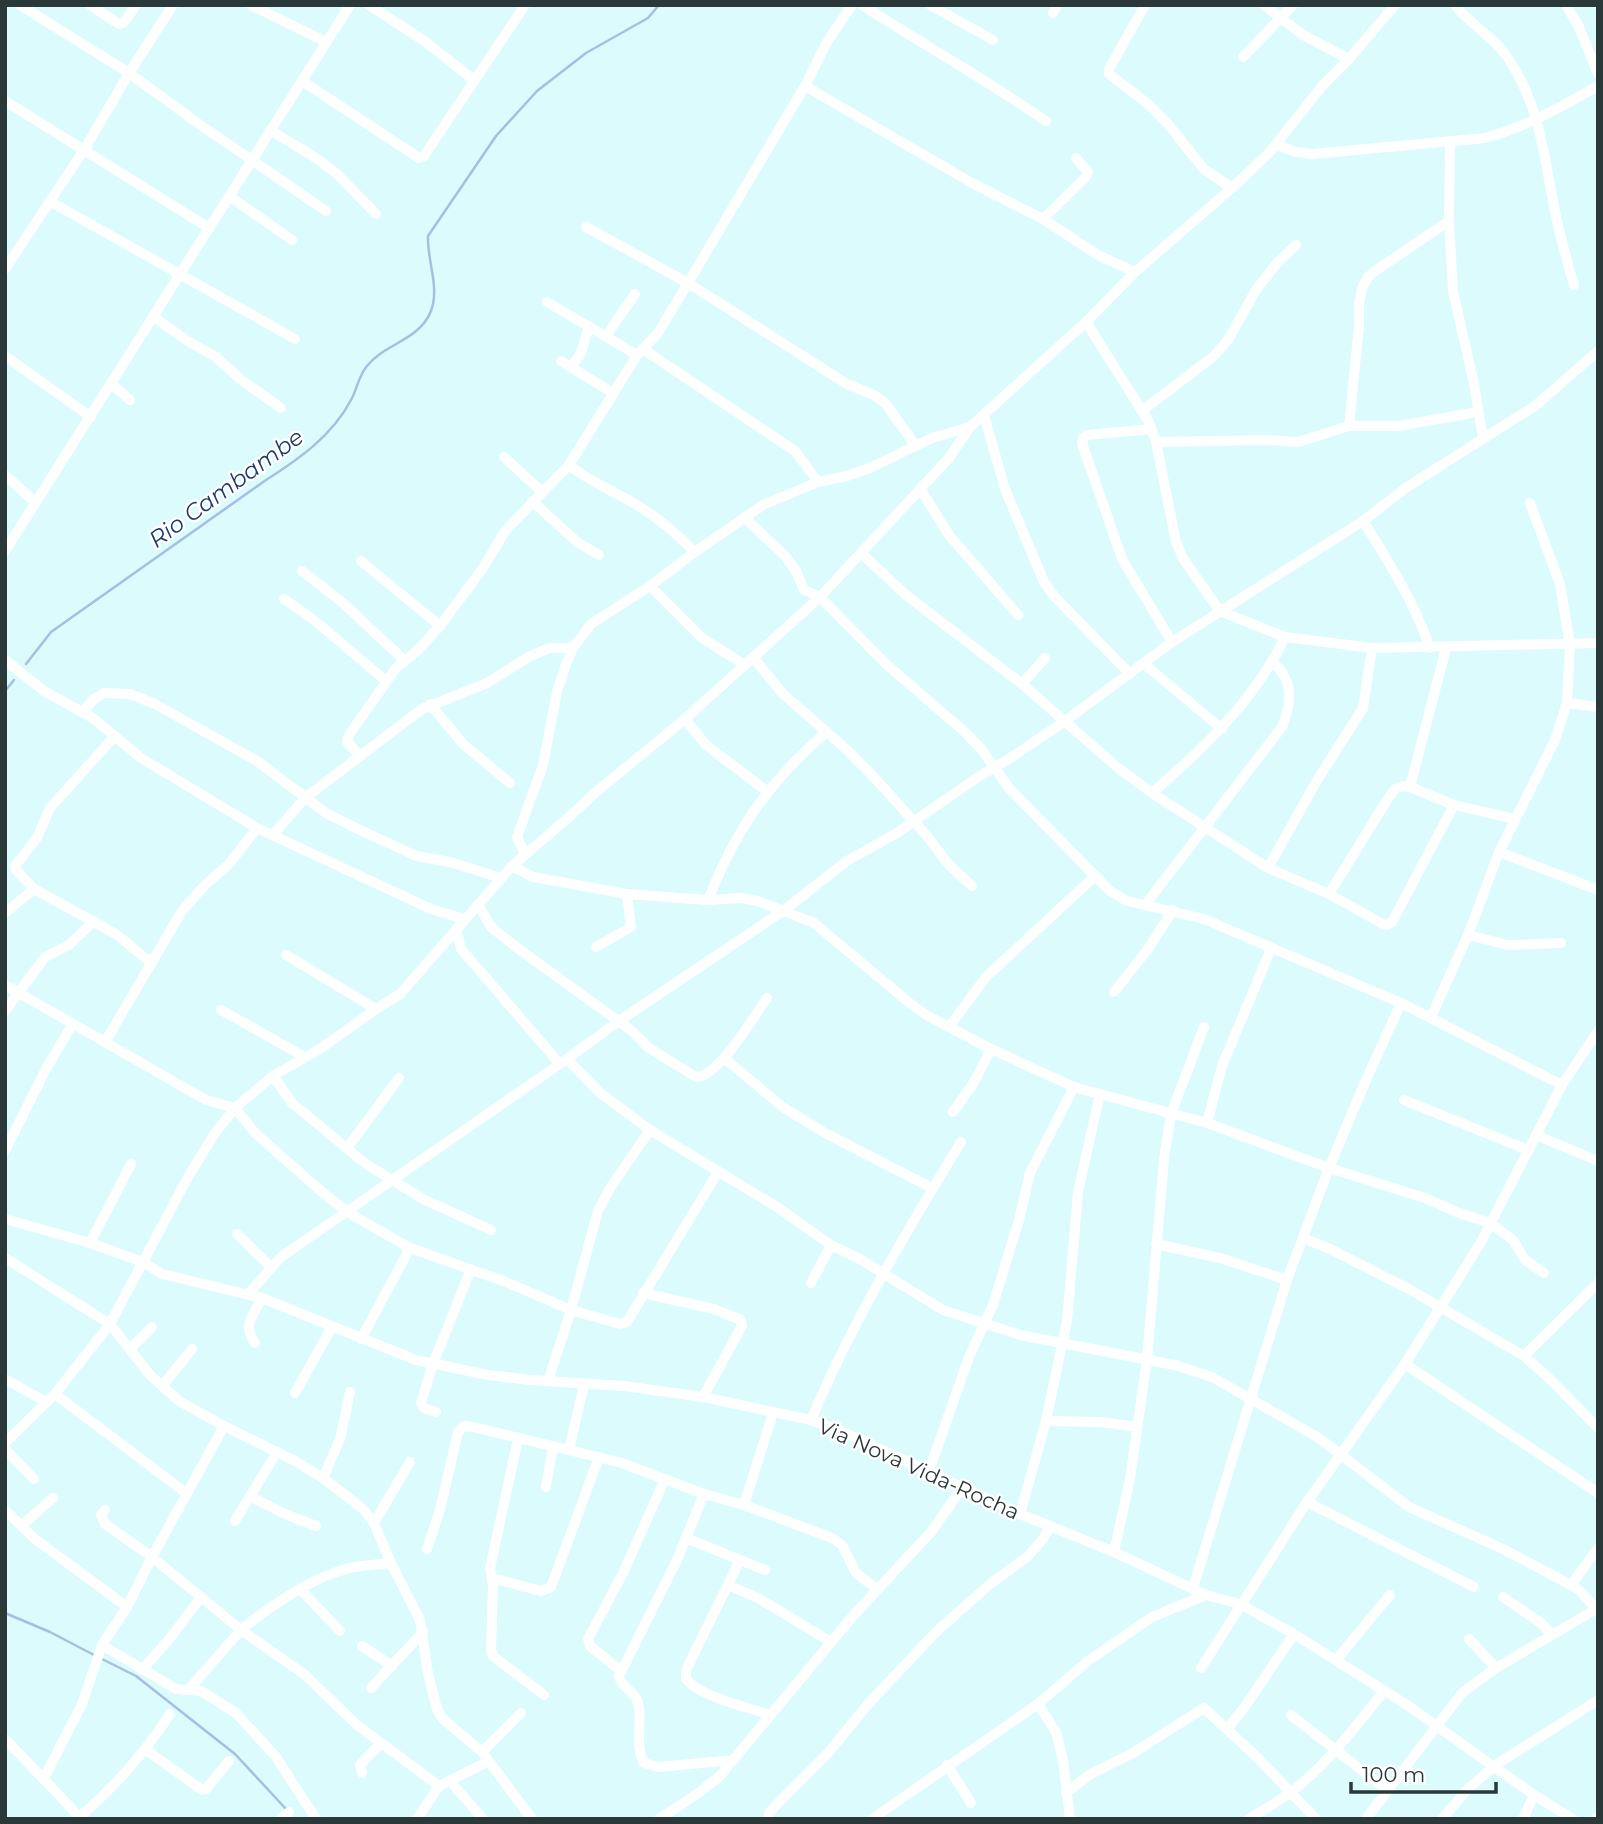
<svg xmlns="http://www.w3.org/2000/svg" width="1603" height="1824" font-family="Montserrat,sans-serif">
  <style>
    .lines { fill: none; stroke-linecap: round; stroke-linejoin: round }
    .stream { stroke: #a7bee3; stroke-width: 2.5 }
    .minor { stroke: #fff; stroke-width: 10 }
    .labels { text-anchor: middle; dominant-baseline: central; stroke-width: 5; stroke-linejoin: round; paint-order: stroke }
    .street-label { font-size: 21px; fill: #2b3839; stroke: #fff }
    .water-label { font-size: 23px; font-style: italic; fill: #1f3b6b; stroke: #fff }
  </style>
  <rect width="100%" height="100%" fill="#dbfbfd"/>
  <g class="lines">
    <!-- stream -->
    <g class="stream">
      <path d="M 26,664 L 51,632 L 266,480 C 299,459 332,436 351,400 C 357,389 359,375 367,366 C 385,343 419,341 431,311 C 440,287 427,261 428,236 L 496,136 L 537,91 L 586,53 L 648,18 L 659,5"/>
      <polyline points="5,691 14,680"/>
      <polyline points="5,1613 50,1632 94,1655"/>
      <polyline points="100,1658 136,1676 235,1754 286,1809"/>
    </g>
    <!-- minor -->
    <g class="minor">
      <polyline points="20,5 129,73 199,124 326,211"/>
      <polyline points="90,5 119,24 124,22 136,5"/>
      <polyline points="251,5 326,42"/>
      <polyline points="369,5 423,40 474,80"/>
      <path d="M 862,5 C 923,44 986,80 1046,121"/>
      <polyline points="930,5 993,40"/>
      <polyline points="1145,5 1109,69 1109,74 1148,104 1167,123 1204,169 1232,188"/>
      <polyline points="1264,5 1303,35 1349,59"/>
      <path d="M 1455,5 C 1470,25 1495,37 1508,58 C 1539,105 1543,149 1553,201 C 1558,230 1566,258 1574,285"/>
      <polyline points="1566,5 1579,27 1598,74"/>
      <polyline points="1053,13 1057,5"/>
      <polyline points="1243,57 1293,5"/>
      <polyline points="302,81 419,158 424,156 525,5"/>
      <polyline points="805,86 972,183 1043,219 1098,255 1135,272"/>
      <polyline points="5,101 209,228"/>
      <polyline points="270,130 316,158 337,174 376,214"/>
      <polyline points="1450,141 1449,221 1453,291 1474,384 1483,438"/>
      <path d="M 1276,145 L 1296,152 L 1312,154 L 1485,138 C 1526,127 1561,107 1598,86"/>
      <polyline points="229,196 292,240"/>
      <polyline points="51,202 295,339"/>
      <polyline points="1043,219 1086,177 1088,172 1076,158"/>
      <polyline points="586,227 688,283 847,384 874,395 886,404 916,446"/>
      <polyline points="5,269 84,150 129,73 173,5"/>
      <polyline points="547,302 637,355"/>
      <polyline points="154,317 186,340 216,357 240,379 281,408"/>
      <polyline points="1086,322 1149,422 1156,442 1176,542 1184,560 1220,611 1285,637 1372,648 1598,643"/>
      <polyline points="606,336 635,294"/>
      <polyline points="643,349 795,451 818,482"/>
      <polyline points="5,356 91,417"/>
      <polyline points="561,361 613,393"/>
      <polyline points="571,367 581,353 589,326"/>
      <polyline points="112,384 130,400"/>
      <polyline points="1143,410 1214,356 1228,340 1256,290 1277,263 1296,245"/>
      <polyline points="984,415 1005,489 1044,582 1055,597 1130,674"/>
      <polyline points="1349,426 1359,326 1359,304 1362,288 1368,277 1375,271 1449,221"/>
      <polyline points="1151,429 1087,435 1083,438 1082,443 1122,559 1172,642"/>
      <polyline points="1156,442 1267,440 1298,442 1349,426 1398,426 1478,412"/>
      <polyline points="504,457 542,492"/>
      <path d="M 569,465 C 591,483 617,492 640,507 C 661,520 678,535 695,552"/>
      <polyline points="5,475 36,503"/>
      <polyline points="921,490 949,535 1018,615"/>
      <polyline points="532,501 577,542 599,555"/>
      <polyline points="744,517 785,556 796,571 804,590 820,597 886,664 966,733 982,750 1009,788 1110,891 1127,901 1204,919 1401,1003 1562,1085"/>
      <path d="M 1363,521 C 1389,562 1414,602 1430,648"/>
      <polyline points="5,551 350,5"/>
      <polyline points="861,553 906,595 1022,684 1117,767 1152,793 1268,868 1329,894 1383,924 1387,925 1392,922 1454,805"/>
      <polyline points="361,561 440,626"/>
      <polyline points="302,571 343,603 404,660"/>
      <polyline points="650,586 702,638 745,665"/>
      <polyline points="284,599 314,620 386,681"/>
      <polyline points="753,657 782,693 846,749 873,776 927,836 949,865 972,886"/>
      <polyline points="5,660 44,691 93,718 141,758 257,828 431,909 464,919"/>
      <polyline points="1144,664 1222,729"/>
      <polyline points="1022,684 1045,658"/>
      <polyline points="1567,703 1598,707"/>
      <polyline points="430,704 463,744 510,783"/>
      <polyline points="83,711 94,699 104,693 130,694 155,704 257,761 326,813 358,829 416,856 450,862 501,878"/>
      <polyline points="685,719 706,745 768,792"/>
      <polyline points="114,737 50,808 37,838 15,866 16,870 34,889 116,934 150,962"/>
      <polyline points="360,756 347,742 349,735 396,668 417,651 440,626 483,568 505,531 569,465 637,355 658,333 688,283 805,86 827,42 852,5"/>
      <polyline points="1410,787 1446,648"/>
      <path d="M 1152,793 C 1204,748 1255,700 1285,637"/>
      <polyline points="273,835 305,798 422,709 487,683 530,656 550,648 573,648"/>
      <polyline points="1499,852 1598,890"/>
      <polyline points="525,854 517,837 543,765 557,692 566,664 573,648 591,624 650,586 695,552 763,505 818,482 847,476 872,467 932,438 970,427"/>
      <polyline points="512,866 533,877 627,894 708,900 740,898 758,901 814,923 912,1005 928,1016 991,1049 1074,1087 1207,1123 1329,1168 1425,1198 1459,1213 1490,1223 1513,1240 1525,1260 1544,1273"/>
      <polyline points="1268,868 1316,782 1363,708 1372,648"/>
      <polyline points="1329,894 1387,800 1395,789 1402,786 1410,787 1454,805 1515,819"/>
      <path d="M 708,900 C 736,829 769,782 826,732"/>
      <path d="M 478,904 L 491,927 L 516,947 L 632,1031 L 649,1048 L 696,1077 C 719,1077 754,1016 767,998"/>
      <path d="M 1145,905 L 1282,727 C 1292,702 1294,682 1273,662"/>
      <polyline points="5,913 34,889"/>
      <polyline points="456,929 461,949 560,1064"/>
      <polyline points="1468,935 1508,945 1561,943"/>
      <polyline points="596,947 631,927 627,894"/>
      <polyline points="286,955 376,1009"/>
      <polyline points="5,985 206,1100 235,1108 255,1133 322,1192 347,1212 410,1248 506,1282 571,1310 620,1324 627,1322 718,1172"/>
      <polyline points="1114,992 1148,949 1173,910"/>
      <polyline points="221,1010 305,1057"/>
      <polyline points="5,1011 45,957 69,945 94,921"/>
      <polyline points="1431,1017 1468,935 1499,852 1555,740 1567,703 1570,645 1560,584 1530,503"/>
      <polyline points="949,1027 986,977 1094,877"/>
      <polyline points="105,1042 182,911 204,886 229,864 257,828"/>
      <polyline points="724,1058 784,1108 825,1133 932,1188"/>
      <polyline points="567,1059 599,1092 650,1130 777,1207 831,1245 858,1258 943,1310 1020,1335 1175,1365 1212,1377 1319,1438 1409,1507 1503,1549 1571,1585 1581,1592 1596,1609"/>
      <polyline points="273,1076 292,1103 366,1164 423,1199 491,1230"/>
      <polyline points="1404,1100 1528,1150"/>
      <polyline points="953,1112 973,1084 991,1049"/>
      <polyline points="1207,1123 1222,1066 1271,949"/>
      <polyline points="1536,1135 1598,1161"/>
      <polyline points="347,1148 399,1078"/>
      <polyline points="5,1151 46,1069 72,1025"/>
      <polyline points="5,1219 90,1243 143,1262 162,1274 262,1298 416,1360 488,1375 530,1380 624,1386 703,1397 811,1420 841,1431 1020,1514 1114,1552 1206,1595 1240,1604 1294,1634 1407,1705 1534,1795 1573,1819"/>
      <polyline points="237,1234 271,1267"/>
      <polyline points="1303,1238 1330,1249 1409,1289 1524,1356 1552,1381 1598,1428"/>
      <polyline points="90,1243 131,1164"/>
      <polyline points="1156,1244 1220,1258 1287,1280"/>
      <polyline points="5,1258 110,1324 150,1375 179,1401 224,1426 295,1461 323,1478 363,1509 374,1523 391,1563 420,1620 428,1674 437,1709 443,1719 482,1752 532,1819"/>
      <polyline points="811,1283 831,1245"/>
      <polyline points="249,1293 281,1257 567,1059 619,1021 783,911 847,861 897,833 978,777 1009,759 1065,721 1172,642 1363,521 1407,487 1535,406 1598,351"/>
      <polyline points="643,1293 714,1309 741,1320 742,1326 703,1397"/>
      <polyline points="361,1339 410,1248"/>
      <path d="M 255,1343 C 242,1325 253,1316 262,1298"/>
      <polyline points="130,1349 152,1327"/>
      <polyline points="1524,1356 1598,1283"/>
      <polyline points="1405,1364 1598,1493"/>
      <polyline points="5,1379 46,1402"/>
      <polyline points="548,1381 571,1310 598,1211 610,1188 650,1130"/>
      <polyline points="162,1386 192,1349"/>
      <polyline points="295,1393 332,1327"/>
      <polyline points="55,1394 186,1493"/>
      <polyline points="436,1412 424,1408 421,1403 433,1364 471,1269"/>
      <path d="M 811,1420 C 852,1323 906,1232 961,1142"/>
      <polyline points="1046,1421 1101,1422 1137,1427"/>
      <polyline points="518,1439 490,1568 493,1586 491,1650 493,1656 544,1695"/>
      <polyline points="5,1443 55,1394 110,1324 188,1177 215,1133 235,1108 273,1076 323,1047 376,1009 400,994 512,866 568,818 596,792 685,719 820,597 949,458 970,427 1086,322 1135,272 1232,188 1269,153 1323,85 1349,59 1395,5"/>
      <polyline points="5,1449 34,1479"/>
      <polyline points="569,1450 584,1385"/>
      <polyline points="929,1471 969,1357 993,1305 1019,1220 1030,1173 1074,1087"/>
      <polyline points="323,1478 340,1439 350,1392"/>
      <polyline points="546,1487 553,1446"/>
      <path d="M 704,1494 L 677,1560 L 619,1676 C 621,1688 635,1691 638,1702 C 643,1721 634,1745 644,1763 L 658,1767 L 734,1760"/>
      <polyline points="250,1496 287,1515 316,1526"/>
      <polyline points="1307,1502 1474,1587"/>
      <polyline points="744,1505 773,1413"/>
      <polyline points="5,1510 35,1539 127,1607"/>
      <path d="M 105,1510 L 101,1515 L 105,1524 L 152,1557 L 241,1630 C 268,1607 312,1578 346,1569 C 360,1565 376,1565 391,1563"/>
      <polyline points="1020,1514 1046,1421 1067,1321 1078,1192 1100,1094"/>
      <polyline points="235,1521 277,1452"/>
      <polyline points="374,1523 410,1462"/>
      <polyline points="22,1525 53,1498"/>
      <polyline points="686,1538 765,1570"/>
      <polyline points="427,1549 440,1510 458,1432 464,1426 473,1427 622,1463 704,1494 744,1505 832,1538 842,1545 856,1573 877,1589"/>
      <polyline points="1114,1552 1130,1479 1147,1359 1164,1159 1171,1114 1204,1027"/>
      <path d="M 740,1560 L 686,1670 L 686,1679 C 700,1697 748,1707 770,1715"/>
      <polyline points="492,1578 541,1591 551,1587 599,1457"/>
      <polyline points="728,1585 758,1598 831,1642"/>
      <polyline points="1571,1585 1598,1548"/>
      <polyline points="1193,1588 1287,1280 1329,1168 1366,1080 1401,1003"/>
      <polyline points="301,1590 340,1631"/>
      <polyline points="1503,1597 1541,1623 1552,1635"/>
      <polyline points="1469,1639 1496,1668"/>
      <polyline points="102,1645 176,1689 201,1691 236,1713 276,1757 316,1819"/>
      <polyline points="362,1646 392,1666"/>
      <polyline points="1336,1660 1390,1595"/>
      <polyline points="1201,1668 1307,1502 1405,1364 1481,1242 1562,1085 1598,1031"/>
      <polyline points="142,1670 171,1637 201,1597"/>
      <polyline points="621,1671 590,1646 588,1639 623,1573 665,1479"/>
      <polyline points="371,1688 423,1632"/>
      <polyline points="188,1690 241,1630 304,1674 357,1725 439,1786"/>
      <polyline points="1038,1704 1056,1732 1063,1760 1070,1819"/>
      <polyline points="1291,1715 1388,1791"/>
      <polyline points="1227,1729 1244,1708 1294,1634"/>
      <path d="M 5,1739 C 30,1765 55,1790 79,1817"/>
      <polyline points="146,1750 202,1790 206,1789 229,1761"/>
      <polyline points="482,1752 521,1713"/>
      <polyline points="947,1765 971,1803"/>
      <polyline points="362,1773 360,1765 381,1743"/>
      <polyline points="44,1778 82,1704 102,1645 127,1607 152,1557 224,1426"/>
      <polyline points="450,1781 483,1819"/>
      <polyline points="1066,1793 1089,1775 1133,1753 1204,1708 1260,1760 1316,1819"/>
      <path d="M 77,1819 C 114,1788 144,1754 170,1714"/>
      <polyline points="281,1819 289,1812"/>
      <polyline points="417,1819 439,1786 489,1761"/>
      <polyline points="659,1819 697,1794 719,1777 853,1616 931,1532 962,1488"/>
      <polyline points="768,1819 769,1813 783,1798 828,1753 868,1704 937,1631 989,1585 1028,1556 1043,1539 1051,1526"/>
      <polyline points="872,1819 1038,1704 1088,1661 1152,1617 1206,1595"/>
      <path d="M 1249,1819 C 1263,1810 1278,1802 1291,1792 C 1328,1764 1355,1727 1384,1691"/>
      <polyline points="1366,1819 1462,1693 1496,1668 1598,1608"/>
      <polyline points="1442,1819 1467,1790 1494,1766 1598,1700"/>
      <polyline points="1523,1819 1534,1795"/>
      <polyline points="1596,1819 1598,1817"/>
    </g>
  </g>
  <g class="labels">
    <!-- street labels -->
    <g class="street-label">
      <text transform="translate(919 1469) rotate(24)">Via Nova Vida-Rocha</text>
    </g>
    <!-- water labels -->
    <g class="water-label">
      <text transform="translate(226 488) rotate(-36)">Rio Cambambe</text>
    </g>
  </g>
  <!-- border -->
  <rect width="1603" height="1824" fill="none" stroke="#2b3839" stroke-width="14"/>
  <!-- scale -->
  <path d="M1351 1782v10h145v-10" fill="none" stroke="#2b3839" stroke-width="3.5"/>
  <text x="1362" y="1782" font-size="21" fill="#2b3839" stroke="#ffffff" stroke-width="5" paint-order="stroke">100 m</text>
</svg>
